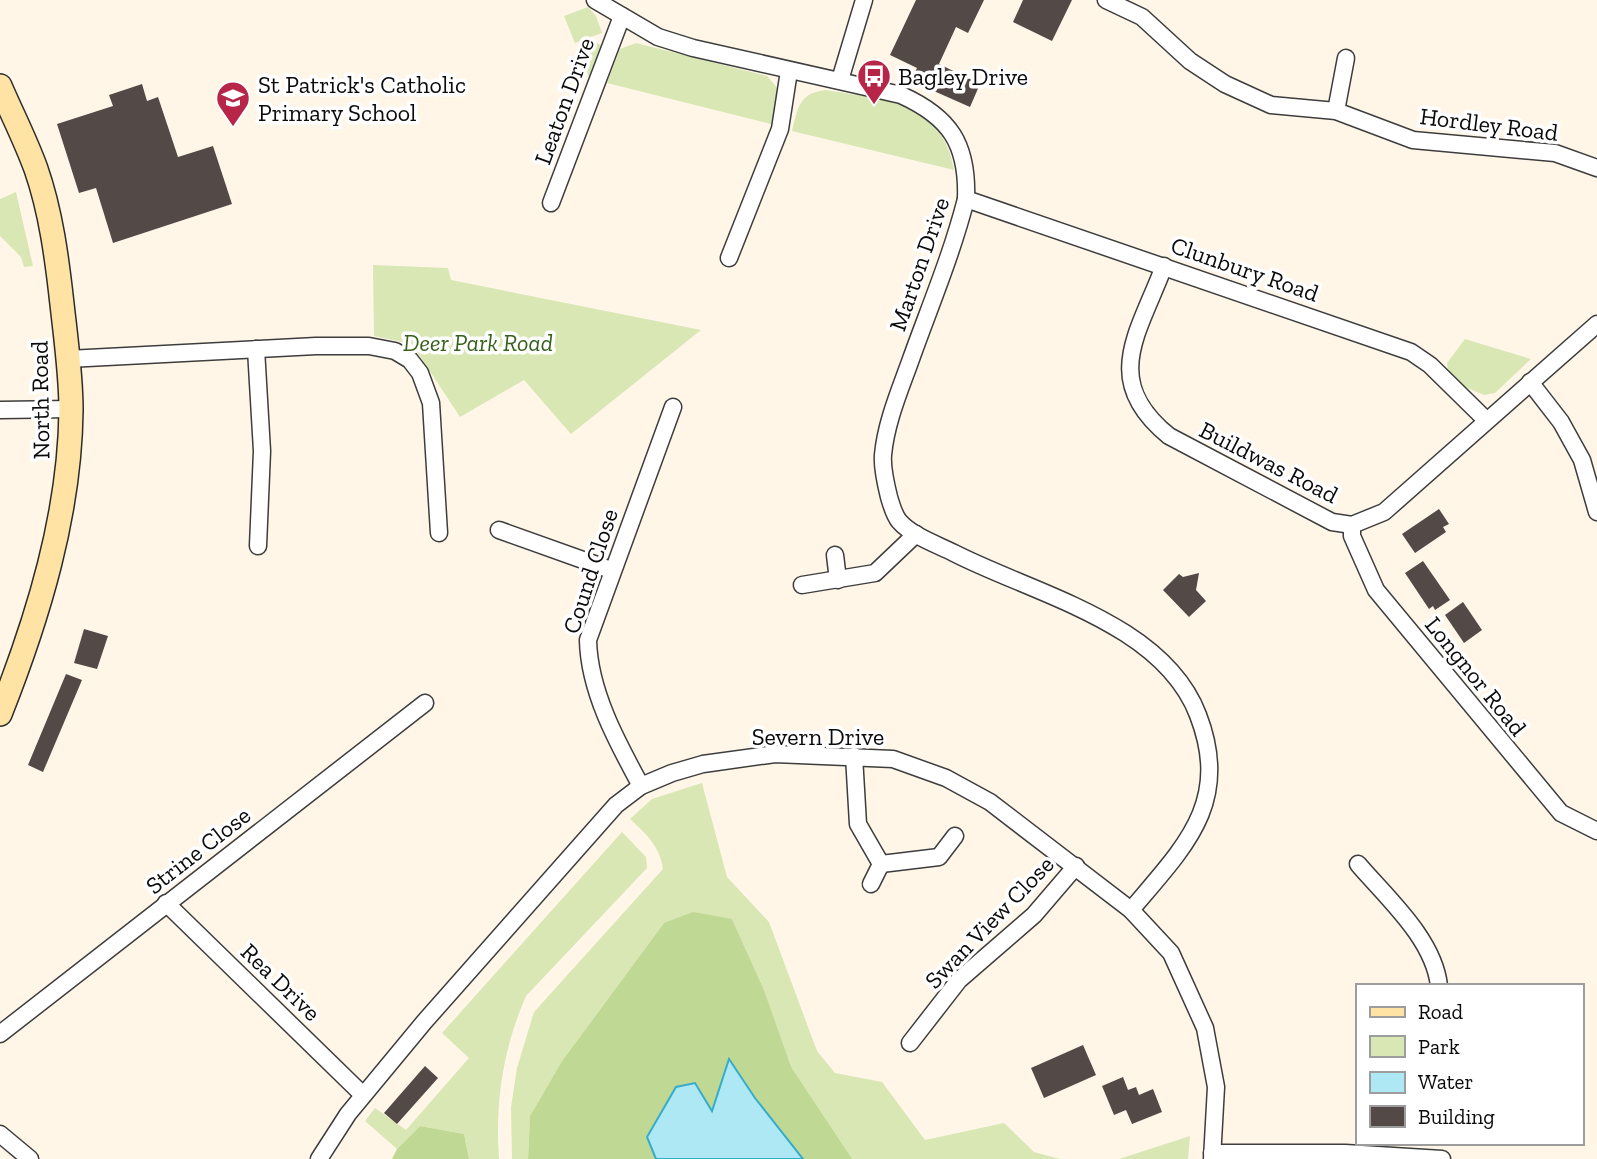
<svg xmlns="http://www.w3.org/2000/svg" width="1597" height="1159" font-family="'Zilla Slab',serif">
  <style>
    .green { fill: #d8e7b4 }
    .forest { fill: #bfd893 }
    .water { fill: #aee8f5; stroke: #36accb; stroke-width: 2 }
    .building { fill: #534947 }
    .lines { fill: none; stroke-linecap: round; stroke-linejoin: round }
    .street-casing { stroke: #3d3d3d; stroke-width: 19 }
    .secondary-casing { stroke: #2c2c2c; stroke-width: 26 }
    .street { stroke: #fff; stroke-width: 16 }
    .secondary { stroke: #fee3a4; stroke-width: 23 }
    .labels { text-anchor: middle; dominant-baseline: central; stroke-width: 7; stroke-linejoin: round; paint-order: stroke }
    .poi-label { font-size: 24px; fill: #0a0a0a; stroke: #fff; text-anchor: start }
    .street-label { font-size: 24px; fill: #0a0a0a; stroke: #fff }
    .park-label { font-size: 24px; font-style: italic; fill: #38601d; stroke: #fff }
  </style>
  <rect width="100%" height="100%" fill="#fff6e8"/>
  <!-- green -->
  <g class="green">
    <polygon points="588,7 596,16 602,33 575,43 564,16"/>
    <polygon points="597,43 601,45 589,77 578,51"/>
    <polygon points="636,43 767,76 779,90 775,125 607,83 620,49"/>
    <path d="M 826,90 C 883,100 942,100 954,170 L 792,131 C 798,107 799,93 826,90 Z"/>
    <polygon points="16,192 33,266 24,267 21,257 0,236 0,199"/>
    <polygon points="373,265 448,268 451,280 701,330 571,434 524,380 460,417 412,344 374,336"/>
    <polygon points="1465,339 1531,359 1495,393 1484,395 1465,387 1448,370 1447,363"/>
    <path d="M 702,783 L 727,877 L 769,922 L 817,1051 L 835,1073 L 882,1082 L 925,1140 L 1004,1123 L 1034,1152 L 1060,1159 L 820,1159 L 764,990 L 732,919 L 664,923 L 562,1061 L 530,1116 L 528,1159 L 512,1159 L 511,1107 L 517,1068 L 534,1012 L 663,869 C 660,846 646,834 630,819 L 652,799 Z"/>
    <path d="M 622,832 L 646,857 L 647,868 L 526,996 C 503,1049 495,1101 499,1159 L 469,1159 L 464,1134 L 420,1126 L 397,1149 L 365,1121 L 375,1108 L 406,1130 L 469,1058 L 442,1033 Z"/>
    <polygon points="1190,1136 1188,1159 1119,1159"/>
  </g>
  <!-- forest -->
  <g class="forest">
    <polygon points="693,912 732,919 764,990 791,1067 852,1159 803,1159 755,1098 729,1060 712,1112 647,1137 656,1159 528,1159 530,1116 562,1061 664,923"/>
    <polygon points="420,1126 464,1134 469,1159 392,1159 397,1149"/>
  </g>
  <!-- water -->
  <polygon class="water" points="729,1059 755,1098 803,1159 656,1159 647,1137 676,1087 695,1083 712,1111"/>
  <!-- building -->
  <g class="building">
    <polygon points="916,0 984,0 968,33 956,27 939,64 980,84 970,107 927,88 930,81 914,74 917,68 890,55"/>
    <polygon points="1023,0 1072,0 1052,41 1013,22"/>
    <polygon points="142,84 147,101 158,97 178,157 213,146 232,204 113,243 96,188 79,193 57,124 113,106 109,95"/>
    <polygon points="1439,509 1449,524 1443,527 1446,532 1415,553 1402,534"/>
    <polygon points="1423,561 1450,600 1435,610 1433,606 1429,609 1405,573"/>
    <polygon points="1199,573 1196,590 1206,601 1189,617 1163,590 1179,574 1183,577"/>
    <polygon points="1463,602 1482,630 1464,643 1445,615"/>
    <polygon points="84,629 108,636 97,669 74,663"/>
    <polygon points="66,674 82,680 43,772 28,765"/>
    <polygon points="1083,1045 1096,1075 1044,1098 1031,1068"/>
    <polygon points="425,1066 438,1078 397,1124 384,1113"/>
    <polygon points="1123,1077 1128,1090 1136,1087 1139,1095 1153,1089 1162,1112 1132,1124 1126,1110 1114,1115 1102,1086"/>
  </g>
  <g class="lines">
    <!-- street casing -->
    <g class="street-casing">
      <g id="street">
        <path d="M 595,0 L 658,37 L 693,48 L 901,95 C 950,117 968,144 966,199 C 952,254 930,306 911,359 C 900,390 886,422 883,455 C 882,467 886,485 889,497 C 891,504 895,516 899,521 C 912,536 936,544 954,553 C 1034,594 1163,623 1198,715 C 1232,803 1184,847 1131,910"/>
        <polyline points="1106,0 1142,17 1190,61 1225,84 1271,105 1336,111 1413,140 1555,153 1597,168"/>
        <polyline points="840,80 864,0"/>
        <polyline points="1336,111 1346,58"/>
        <polyline points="966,199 1411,352 1430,365 1486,420"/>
        <polyline points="551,203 622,16"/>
        <polyline points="729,258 780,129 789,71"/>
        <path d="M 1164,266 C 1139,333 1100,380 1169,436 L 1332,522 L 1352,525 L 1384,512 L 1597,324"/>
        <polyline points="256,349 262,451 258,546"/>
        <polyline points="68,359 316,346 369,346 395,351 410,360 420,373 431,403 439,533"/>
        <polyline points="1530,382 1561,422 1582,460 1597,512"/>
        <polyline points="0,410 71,409"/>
        <polyline points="1352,525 1352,536 1376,590 1561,813 1597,831"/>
        <polyline points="499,530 611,570"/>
        <polyline points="835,555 838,580"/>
        <polyline points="802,585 875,573 916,534"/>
        <polyline points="854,756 858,824 881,864 939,857 955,836"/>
        <path d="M 641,786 C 617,742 589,691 588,640 L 673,407"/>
        <path d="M 1358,864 C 1387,898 1434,939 1439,986"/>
        <polyline points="871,884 881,864"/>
        <polyline points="166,903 363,1095"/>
        <polyline points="0,1034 425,703"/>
        <polyline points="910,1043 959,980 1034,915 1076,866"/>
        <polyline points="0,1134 30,1159"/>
        <polyline points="1212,1153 1345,1153 1442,1159"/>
        <polyline points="319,1159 348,1114 425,1021 616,805 641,786 672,773 703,764 775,754 893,759 946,778 990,802 1131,910 1171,953 1205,1028 1216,1087 1212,1159"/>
      </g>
    </g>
    <!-- secondary casing -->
    <g class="secondary-casing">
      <path id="secondary" d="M 0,86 C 12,114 26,141 36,169 C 51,212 57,259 62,304 C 66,340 71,375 71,410 C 70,514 38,618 0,714"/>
    </g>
    <!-- street -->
    <use href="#street" class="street"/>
    <!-- secondary -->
    <use href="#secondary" class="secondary"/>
  </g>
  <!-- icons -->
  <defs>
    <g id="bus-pin" transform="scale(1.75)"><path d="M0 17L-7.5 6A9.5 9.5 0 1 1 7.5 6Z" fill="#b72648" stroke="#fff"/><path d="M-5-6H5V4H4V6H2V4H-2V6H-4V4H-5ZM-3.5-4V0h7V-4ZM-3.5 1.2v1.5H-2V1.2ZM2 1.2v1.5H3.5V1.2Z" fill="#fff"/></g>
    <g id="school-pin" transform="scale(1.75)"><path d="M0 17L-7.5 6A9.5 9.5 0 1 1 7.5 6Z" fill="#b72648" stroke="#fff"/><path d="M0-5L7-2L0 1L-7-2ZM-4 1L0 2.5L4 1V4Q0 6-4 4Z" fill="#fff"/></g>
  </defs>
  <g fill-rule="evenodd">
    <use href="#bus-pin" x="874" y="76"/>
    <use href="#school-pin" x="233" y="98"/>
  </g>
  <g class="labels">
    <!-- poi labels -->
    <g class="poi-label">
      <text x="898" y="76">Bagley Drive</text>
      <text x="258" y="84">St Patrick's Catholic<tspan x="258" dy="28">Primary School</tspan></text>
    </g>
    <!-- street labels -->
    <g class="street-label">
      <text transform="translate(564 101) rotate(-70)">Leaton Drive</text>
      <text transform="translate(1489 124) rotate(7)">Hordley Road</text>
      <text transform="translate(919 264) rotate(-71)">Marton Drive</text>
      <text transform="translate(1245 269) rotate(19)">Clunbury Road</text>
      <text transform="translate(40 400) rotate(-91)">North Road</text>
      <text transform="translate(1269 462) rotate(27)">Buildwas Road</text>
      <text transform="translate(590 571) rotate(-72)">Cound Close</text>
      <text transform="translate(1476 676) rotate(51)">Longnor Road</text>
      <text x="818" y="736">Severn Drive</text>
      <text transform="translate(198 850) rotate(-38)">Strine Close</text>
      <text transform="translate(989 922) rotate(-46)">Swan View Close</text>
      <text transform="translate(281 982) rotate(44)">Rea Drive</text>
    </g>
    <!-- park labels -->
    <g class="park-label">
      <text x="478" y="342">Deer Park Road</text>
    </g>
  </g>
  <!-- legend -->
  <rect x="1356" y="984" width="228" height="161" fill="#ffffff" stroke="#9d9d9d" stroke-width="2"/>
  <rect x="1370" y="1007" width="35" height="10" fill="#fee3a4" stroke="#9d9d9d" stroke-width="2"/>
  <text x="1418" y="1019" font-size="21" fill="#0a0a0a">Road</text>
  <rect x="1370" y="1036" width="35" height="21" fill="#d8e7b4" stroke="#9d9d9d" stroke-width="2"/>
  <text x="1418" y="1054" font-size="21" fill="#0a0a0a">Park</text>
  <rect x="1370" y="1072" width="35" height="21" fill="#aee8f5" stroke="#9d9d9d" stroke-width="2"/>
  <text x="1418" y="1089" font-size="21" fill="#0a0a0a">Water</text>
  <rect x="1370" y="1106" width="35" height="21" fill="#534947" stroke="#9d9d9d" stroke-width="2"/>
  <text x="1418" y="1124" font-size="21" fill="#0a0a0a">Building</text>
</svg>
